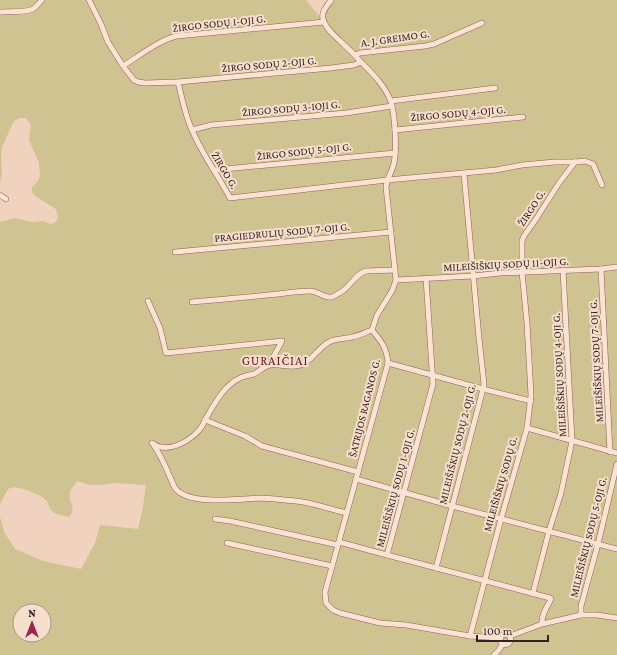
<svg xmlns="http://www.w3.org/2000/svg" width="617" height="655" font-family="'Crimson Pro',serif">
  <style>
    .green { fill: #cfc392; fill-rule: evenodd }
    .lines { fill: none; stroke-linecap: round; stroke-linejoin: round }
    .minor-casing { stroke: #8a6256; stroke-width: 6 }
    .minor { stroke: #fbe2d2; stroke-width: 5 }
    .labels { text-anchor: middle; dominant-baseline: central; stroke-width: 4; stroke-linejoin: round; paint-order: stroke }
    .street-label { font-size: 11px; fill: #38211c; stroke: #f7dfce }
    .quarter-label { font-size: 13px; letter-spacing: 1px; fill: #671920; stroke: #f7dfce }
  </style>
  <rect width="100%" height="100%" fill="#f0d2be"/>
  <!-- green -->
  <path class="green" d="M 0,0 L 306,0 L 321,18 L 325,16 L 326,11 L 335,0 L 617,0 L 617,655 L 0,655 L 0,517 L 4,532 L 15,549 L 43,561 L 81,569 L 95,543 L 100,525 L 138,529 L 143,507 L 146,485 L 114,483 L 101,485 L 90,485 L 77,481 C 75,485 71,488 70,492 C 67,503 78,506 69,517 L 54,513 L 50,509 L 47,501 L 41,496 L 24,489 L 14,487 L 8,489 L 0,504 L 0,222 L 15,218 L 32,222 L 43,221 L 50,224 L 54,223 L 57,220 L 58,217 L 56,209 L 35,196 L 32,192 L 32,187 L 38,181 L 40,176 L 39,163 L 29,140 L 31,125 L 26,118 L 20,118 L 14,121 L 2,147 L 1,158 L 2,173 L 0,183 ZM 20,611 L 44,611 L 44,635 L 20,635 Z"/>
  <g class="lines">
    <!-- minor casing -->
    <g class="minor-casing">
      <g id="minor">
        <path d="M 89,0 L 101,24 L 108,42 L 123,66 L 134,80 L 138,82 L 145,83 L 178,82 C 182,98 185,115 192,130 C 202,154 218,175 230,198 L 387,180 L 496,170 L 522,165 L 555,162 L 575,162 L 585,161 L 593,164 L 602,185"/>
        <path d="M 331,0 C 327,6 321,12 323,19 C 325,28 334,35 340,41 C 348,48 355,55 362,63 C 373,74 386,87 391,102 C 395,116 397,149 394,163 C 392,172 387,178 386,187 L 396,280 L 392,291 L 377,315 L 372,330 C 381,341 387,348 388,363 L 325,592 L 326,603 L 333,610 L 340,613 L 380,623 L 406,625 L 470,636 L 500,638"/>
        <path d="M 0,12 C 9,11 26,13 33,9 C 36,7 39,3 42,0"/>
        <polyline points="355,55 360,53 425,46 434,44 482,23"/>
        <path d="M 123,66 C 139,56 159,40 177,36 L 324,22"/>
        <polyline points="178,82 331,68 354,65 361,62"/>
        <polyline points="391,101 495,88"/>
        <polyline points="192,130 211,125 346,113 392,106"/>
        <polyline points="395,130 523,117"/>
        <polyline points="214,170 395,153"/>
        <polyline points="0,195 6,199"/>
        <polyline points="175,252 391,232"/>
        <polyline points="601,269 610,452"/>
        <path d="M 426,278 L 433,384 L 387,555 L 550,598 L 551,599 C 547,607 541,615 542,624"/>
        <polyline points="396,280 473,276 500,273 601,269 617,267"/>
        <polyline points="148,301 160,328 166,353 282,341 269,365"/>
        <path d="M 192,302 C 221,299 250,297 278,294 C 288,293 299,291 309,291 C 317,290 325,299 332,297 C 336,295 342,292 345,289 C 352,283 356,274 366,271 L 395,270"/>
        <polyline points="388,363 483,389 531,401"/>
        <polyline points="205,420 245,436 262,446 358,472"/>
        <polyline points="527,428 531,395 527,323 522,272 522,241 524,236 536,219 559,183 575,162"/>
        <path d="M 152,443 C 155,445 157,447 161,447 C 177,450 200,435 205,420 C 214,405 223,386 240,378 C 244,376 249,375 254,374 C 259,371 265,366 270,365 C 280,363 291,369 301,365 C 312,361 318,348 329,342 C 336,338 345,339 352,337 C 359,336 366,332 372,330"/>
        <path d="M 153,444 C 160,454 165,465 170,477 C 172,480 173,485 175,488 C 188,506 239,499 259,498 C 271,498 283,500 296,501 C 313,503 330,509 347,513"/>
        <polyline points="356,479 452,506 617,549"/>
        <polyline points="215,519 230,521 338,545"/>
        <polyline points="339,542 387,555"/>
        <polyline points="227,543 332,566"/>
        <polyline points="436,568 483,389 484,384 479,338 464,174"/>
        <polyline points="533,593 549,531 561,493 572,441 563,270"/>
        <polyline points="581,615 581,606 598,544 617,464"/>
        <polyline points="470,636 501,519 527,428 617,453"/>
        <polyline points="510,636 542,624 581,615 597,615 617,618"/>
        <polyline points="503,644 500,641 501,636 505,634 510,636"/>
        <path d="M 503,644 C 508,646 512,642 510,636"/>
        <polyline points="494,655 498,651 503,644"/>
      </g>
    </g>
    <!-- minor -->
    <use href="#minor" class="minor"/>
  </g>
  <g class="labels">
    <!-- street labels -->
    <g class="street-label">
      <text transform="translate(219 23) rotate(-6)">ŽIRGO SODŲ 1-OJI G.</text>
      <text transform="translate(395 38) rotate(-8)">A. J. GREIMO G.</text>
      <text transform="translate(269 64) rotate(-5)">ŽIRGO SODŲ 2-OJI G.</text>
      <text transform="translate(291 108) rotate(-5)">ŽIRGO SODŲ 3-IOJI G.</text>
      <text transform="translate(458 113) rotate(-5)">ŽIRGO SODŲ 4-OJI G.</text>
      <text transform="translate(304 151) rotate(-6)">ŽIRGO SODŲ 5-OJI G.</text>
      <text transform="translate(225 170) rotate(59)">ŽIRGO G.</text>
      <text transform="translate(531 208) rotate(-57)">ŽIRGO G.</text>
      <text transform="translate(282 232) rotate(-5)">PRAGIEDRULIŲ SODŲ 7-OJI G.</text>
      <text transform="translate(506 264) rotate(-3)">MILEIŠIŠKIŲ SODŲ 11-OJI G.</text>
      <text transform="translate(596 361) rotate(-93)">MILEIŠIŠKIŲ SODŲ 7-OJI G.</text>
      <text transform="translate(559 375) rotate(-93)">MILEIŠIŠKIŲ SODŲ 4-OJI G.</text>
      <text transform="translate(364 408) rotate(-76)">ŠATRIJOS RAGANOS G.</text>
      <text transform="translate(457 444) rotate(-76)">MILEIŠIŠKIŲ SODŲ 2-OJI G.</text>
      <text transform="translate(500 484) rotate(-74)">MILEIŠIŠKIŲ SODŲ G.</text>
      <text transform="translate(395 488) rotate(-75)">MILEIŠIŠKIŲ SODŲ 1-OJI G.</text>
      <text transform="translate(588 537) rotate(-76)">MILEIŠIŠKIŲ SODŲ 5-OJI G.</text>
    </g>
    <!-- quarter labels -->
    <g class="quarter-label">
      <text x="275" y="360">GURAIČIAI</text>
    </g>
  </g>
  <!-- north arrow -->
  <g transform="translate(32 623)"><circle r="19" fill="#f7dfce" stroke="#ab9387"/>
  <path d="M0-3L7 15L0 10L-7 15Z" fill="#9c2349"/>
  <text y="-6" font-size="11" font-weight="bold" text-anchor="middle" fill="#38211c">N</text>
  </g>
  <!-- scale -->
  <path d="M477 635v6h71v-6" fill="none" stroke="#38211c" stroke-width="2"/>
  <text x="483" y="635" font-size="12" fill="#38211c" stroke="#f7dfce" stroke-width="3" paint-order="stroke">100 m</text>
</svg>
